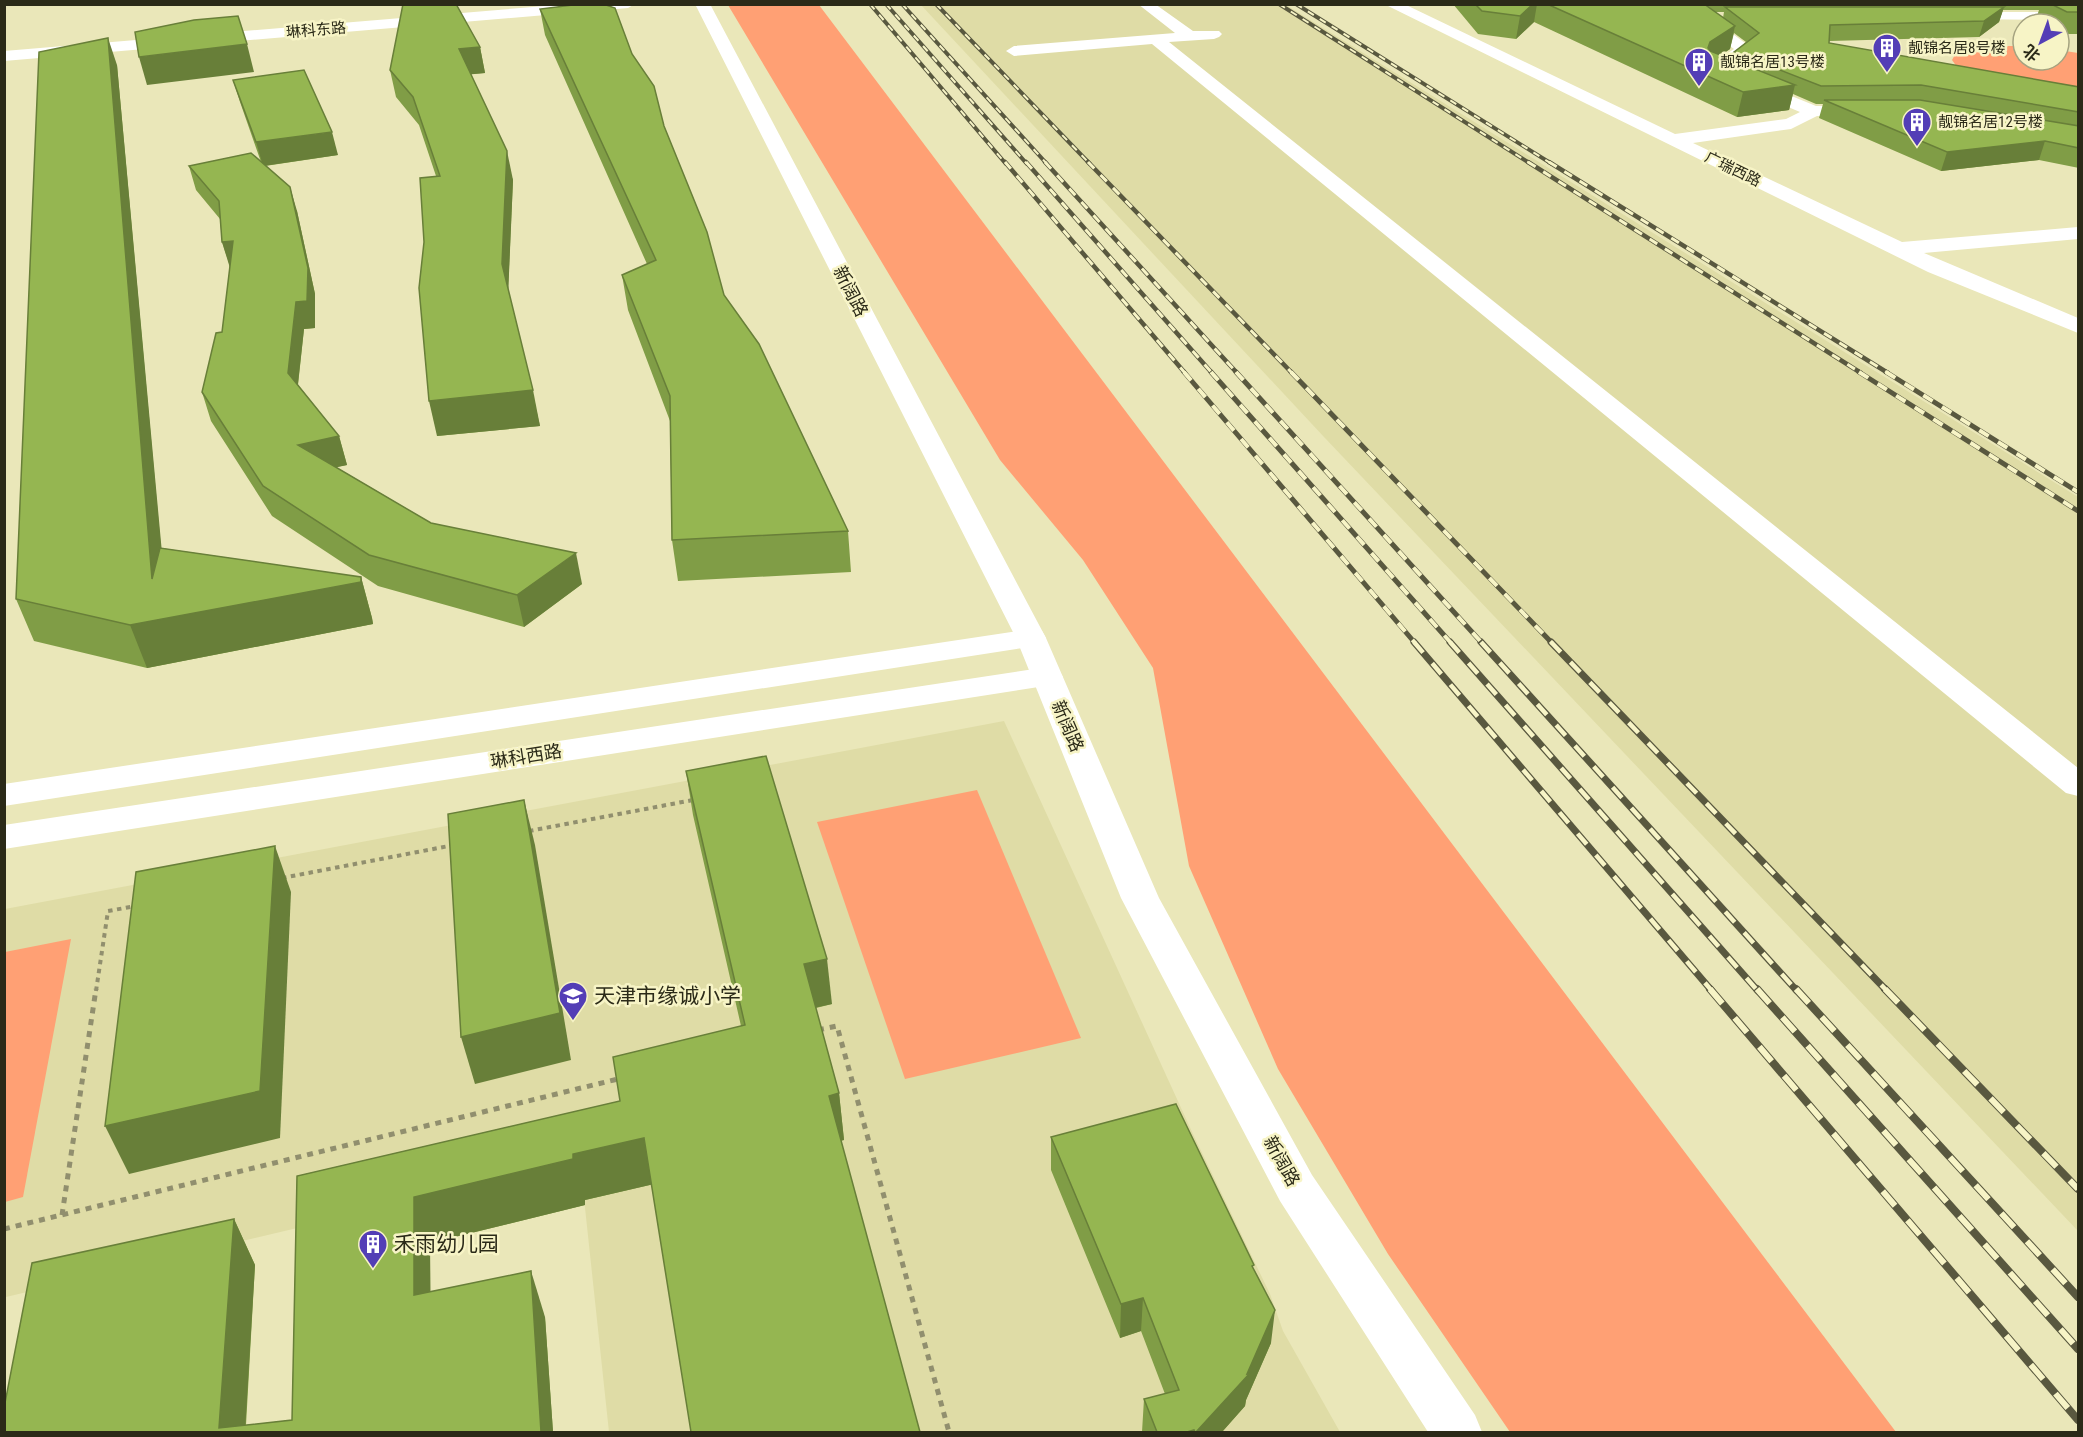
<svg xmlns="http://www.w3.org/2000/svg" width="2083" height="1437" font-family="'Roboto Condensed','Noto Sans SC',sans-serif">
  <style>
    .built { fill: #dfdca6 }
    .green { fill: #ffa074 }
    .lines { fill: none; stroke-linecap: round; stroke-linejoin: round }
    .path-far1 { stroke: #918f6e; stroke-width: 4; stroke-dasharray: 4.5 4.5; stroke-linecap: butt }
    .path { stroke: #918f6e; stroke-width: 5; stroke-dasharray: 6 6; stroke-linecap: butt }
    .minor { fill: #fff; fill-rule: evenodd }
    .major { fill: #fff; fill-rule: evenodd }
    .rail-far4-casing { stroke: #59583f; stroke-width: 4 }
    .rail-far3-casing { stroke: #59583f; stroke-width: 4.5 }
    .rail-far2-casing { stroke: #59583f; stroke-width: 5 }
    .rail-far1-casing { stroke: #59583f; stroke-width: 7 }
    .rail-casing { stroke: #59583f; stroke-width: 8 }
    .rail-far4 { stroke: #f7f4c6; stroke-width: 2; stroke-dasharray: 7; stroke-linecap: butt }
    .rail-far3 { stroke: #f7f4c6; stroke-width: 3; stroke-dasharray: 9; stroke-linecap: butt }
    .rail-far2 { stroke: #f7f4c6; stroke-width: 4; stroke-dasharray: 11; stroke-linecap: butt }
    .rail-far1 { stroke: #f7f4c6; stroke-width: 4.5; stroke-dasharray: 14; stroke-linecap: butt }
    .rail { stroke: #f7f4c6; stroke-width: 6; stroke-dasharray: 19; stroke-linecap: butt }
    .wall { fill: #809d46; fill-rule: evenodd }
    .shaded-wall { fill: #687f39 }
    .building { fill: #95b651; stroke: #687f39; stroke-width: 1.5 }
    .labels { text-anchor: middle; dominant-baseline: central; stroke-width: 5; stroke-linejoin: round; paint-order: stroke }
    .far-street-label { font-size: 15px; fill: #2b2a18; stroke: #f7f4c6 }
    .far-poi-label { font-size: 15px; fill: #2b2a18; stroke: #f7f4c6; text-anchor: start }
    .street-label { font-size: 18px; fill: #2b2a18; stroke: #f7f4c6 }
    .near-poi-label { font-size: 21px; fill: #2b2a18; stroke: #f7f4c6; text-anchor: start }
  </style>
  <rect width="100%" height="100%" fill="#eae7b9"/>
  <!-- built -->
  <g class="built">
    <polygon points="921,5 1286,5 2078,497 2078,1231 1324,437"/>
    <polygon points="1004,721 1193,1134 1270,1294 1283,1331 1340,1432 609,1432 580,1161 6,1297 5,1300 5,909"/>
  </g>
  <!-- green -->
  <g class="green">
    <polygon points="728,5 819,5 1896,1432 1510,1432 1388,1254 1278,1069 1189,866 1153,668 1083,560 1000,460"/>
    <polygon points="1986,46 2023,46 2023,60 2059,60 2059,50 2078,53 2078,94 1957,67 1952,60 1956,53"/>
    <polygon points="977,790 1081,1038 905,1079 817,822"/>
    <polygon points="71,939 23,1197 5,1202 5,952"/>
  </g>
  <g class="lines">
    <!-- path-far1 -->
    <g class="path-far1">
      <polyline points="529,831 693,800"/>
      <polyline points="282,878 454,845"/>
      <polyline points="96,991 108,911 136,906"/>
    </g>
    <!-- path -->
    <g class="path">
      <polyline points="818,1030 837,1026 949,1432"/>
      <polyline points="62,1215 96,989"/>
      <polyline points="4,1229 622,1078"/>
    </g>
    <!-- minor -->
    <g class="minor">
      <polygon points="569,4 635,4 628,8 4,61 4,51"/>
      <polygon points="1138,4 1155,4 1193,31 1219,31 1222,34 1219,37 1214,39 1169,42 2078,768 2078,796 2066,793 1152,44 1014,56 1006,51 1014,46 1175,33"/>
      <polygon points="1384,4 1404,4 1675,134 1786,119 1800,112 1707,73 1705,70 1707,67 1734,49 1690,17 1698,12 1706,14 1753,49 1725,69 1816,106 1866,106 1872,107 1875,111 1872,115 1866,116 1817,116 1791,129 1693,143 1902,242 2078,227 2078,239 1924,253 2078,318 2078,333 1928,272"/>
      <polygon points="1957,12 2078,12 2078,20 1952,19 1950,16"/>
      <polygon points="1031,629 1042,631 1046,638 1042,645 4,806 4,784"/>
      <polygon points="1047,667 1058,670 1063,677 1058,684 4,849 4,825"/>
    </g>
    <!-- major -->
    <polygon class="major" points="695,4 710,4 1046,638 1159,898 1312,1175 1475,1415 1482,1432 1428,1432 1280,1201 1121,898 1016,638"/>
    <!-- rail-far4 casing -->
    <g class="rail-far4-casing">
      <g id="rail-far4">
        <polyline points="870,4 1006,164"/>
        <polyline points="886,4 1027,164"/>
        <polyline points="902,4 1047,164"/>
        <polyline points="936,4 1090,164"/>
        <polyline points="1279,4 1531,164"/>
        <polyline points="1296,4 1552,164"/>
      </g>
    </g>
    <!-- rail-far3 casing -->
    <g class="rail-far3-casing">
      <g id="rail-far3">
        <polyline points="1005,162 1185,373"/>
        <polyline points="1026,162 1212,373"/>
        <polyline points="1045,162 1237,373"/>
        <polyline points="1088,162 1292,373"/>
        <polyline points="1528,162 1861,373"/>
        <polyline points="1549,162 1888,373"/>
      </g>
    </g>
    <!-- rail-far2 casing -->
    <g class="rail-far2-casing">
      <g id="rail-far2">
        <polyline points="1184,372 1415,643"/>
        <polyline points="1211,372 1451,643"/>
        <polyline points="1236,372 1482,643"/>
        <polyline points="1291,372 1552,643"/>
        <polyline points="1859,372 2078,511"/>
        <polyline points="1886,372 2078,492"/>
      </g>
    </g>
    <!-- rail-far1 casing -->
    <g class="rail-far1-casing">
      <g id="rail-far1">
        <polyline points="1414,642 1712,991"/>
        <polyline points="1450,642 1758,991"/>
        <polyline points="1481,642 1797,991"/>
        <polyline points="1551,642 1887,991"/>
      </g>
    </g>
    <!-- rail casing -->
    <g class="rail-casing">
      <g id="rail">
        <polyline points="1710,989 2078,1420"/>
        <polyline points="1757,989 2078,1349"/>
        <polyline points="1796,989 2078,1297"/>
        <polyline points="1885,989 2078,1189"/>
      </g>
    </g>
    <!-- rail-far4 -->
    <use href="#rail-far4" class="rail-far4"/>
    <!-- rail-far3 -->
    <use href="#rail-far3" class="rail-far3"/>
    <!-- rail-far2 -->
    <use href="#rail-far2" class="rail-far2"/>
    <!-- rail-far1 -->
    <use href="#rail-far1" class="rail-far1"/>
    <!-- rail -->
    <use href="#rail" class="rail"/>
  </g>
  <!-- wall -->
  <g class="wall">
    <path d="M 1453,4 L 2079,4 L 2079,34 L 2060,34 L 2059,24 L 2038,24 L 2035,22 L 2039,10 L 2003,10 L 1999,22 L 1979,37 L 1829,41 L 1829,43 L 2079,87 L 2079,168 L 2039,160 L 1941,171 L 1819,118 L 1823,104 L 1816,104 L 1793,94 L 1789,110 L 1737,117 L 1534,22 L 1516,39 L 1478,34 ZM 1715,12 L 1724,12 L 1723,18 ZM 1734,33 L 1746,42 L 1734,52 L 1732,59 L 1721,55 L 1730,49 Z"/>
    <polygon points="540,9 632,54 664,126 724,295 848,531 851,572 678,581 672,540 670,421 628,310 622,275 647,264 545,35"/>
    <polygon points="480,47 485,73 471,74 513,180 508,291 540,426 437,436 436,176 419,125 396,97 390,70"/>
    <polygon points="117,65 161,548 361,577 372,618 373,624 147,668 34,641 16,599"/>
    <polygon points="233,80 338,155 265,166 297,211 315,294 315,328 304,329 298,385 339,436 347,465 336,467 431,523 582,584 524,627 378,586 272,516 211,421 202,392 222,332 230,266 222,242 220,219 196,190 189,166 261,162 240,102"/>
    <polygon points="686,771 832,1004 816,1008 839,1093 844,1140 585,1200 585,1205 430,1243 430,1291 545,1317 553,1432 4,1432 234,1219 255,1265 246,1425 292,1420 297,1176 620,1101 741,1026 693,815"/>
    <polygon points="1051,1137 1254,1270 1271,1343 1246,1400 1245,1406 1222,1432 1142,1432 1144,1399 1165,1394 1141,1331 1120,1338 1051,1170"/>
  </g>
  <!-- shaded-wall -->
  <g class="shaded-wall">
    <polygon points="1533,4 1537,4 1534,22 1516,39 1520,16"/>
    <polygon points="2004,7 1999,22 1979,37 1984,21"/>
    <polygon points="1735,26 1730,49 1705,66 1710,42"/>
    <polygon points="108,38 117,65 168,618 361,577 372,618 373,624 147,668 130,625"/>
    <polygon points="247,44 254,72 147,85 139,57"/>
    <polygon points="480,47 485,73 464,75 459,49"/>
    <polygon points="1795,85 1789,110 1737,117 1743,92"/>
    <polygon points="332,132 338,155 263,166 256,142"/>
    <polygon points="2045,141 2039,160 1941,171 1947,152"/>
    <polygon points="507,151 513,180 508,297 502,264"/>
    <polygon points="290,187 297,211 315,294 315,328 304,329 296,401 288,373 296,302"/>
    <polygon points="233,241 230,268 222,242"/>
    <polygon points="533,390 540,426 437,436 429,401"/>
    <polygon points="339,436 347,465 306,474 298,445"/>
    <polygon points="576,553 582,584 524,627 517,595"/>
    <polygon points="524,800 535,845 571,1060 475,1084 461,1037"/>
    <polygon points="275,846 291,892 280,1138 129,1174 105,1126"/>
    <polygon points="827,959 832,1004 809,1009 804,964"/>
    <polygon points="839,1093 844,1140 834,1142 829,1096"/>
    <polygon points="644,1138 654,1184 585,1200 585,1205 430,1243 431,1341 414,1295 414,1197 573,1154"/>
    <polygon points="234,1219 255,1265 245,1432 219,1428"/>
    <polygon points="531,1271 545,1317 553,1432 541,1432"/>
    <polygon points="1143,1298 1141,1331 1120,1338 1121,1304"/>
    <polygon points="1275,1310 1271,1343 1246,1400 1245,1406 1222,1432 1196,1432 1247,1374"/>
  </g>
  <!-- building -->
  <g class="building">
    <polygon points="403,4 456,4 480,47 459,49 507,151 502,264 533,390 429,401 419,288 424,242 420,178 440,176 413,97 390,70"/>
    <polygon points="581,4 603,4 615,8 632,54 654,86 664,126 707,232 724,295 759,344 848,531 672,540 670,396 622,275 656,260 540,9"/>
    <polygon points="1475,4 1533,4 1520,16 1482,11"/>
    <polygon points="1547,4 1704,4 1735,26 1710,42 1708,48 1710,51 1795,85 1743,92"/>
    <polygon points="2051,4 2079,4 2079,12 2067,12"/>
    <polygon points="1725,7 2004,7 1984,21 1830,25 1829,43 2079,87 2079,112 1921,85 1821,86 1734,52 1759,33"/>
    <polygon points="238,16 247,44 139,57 135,32 194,20"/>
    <polygon points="108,38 152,579 160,548 361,577 361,582 130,625 16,599 39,52"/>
    <polygon points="304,70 332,132 256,142 233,80"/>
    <polygon points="1824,100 1920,100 2079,126 2079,148 2045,141 1947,152"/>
    <polygon points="251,153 290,187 308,268 307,301 296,302 288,373 339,436 298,445 431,523 576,553 517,595 369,555 263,486 202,392 216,333 222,332 233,241 222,242 219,201 189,166"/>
    <polygon points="766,756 827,959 804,964 839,1093 829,1096 920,1432 691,1432 644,1138 573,1154 573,1159 414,1197 414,1295 531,1271 541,1432 4,1432 4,1408 32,1263 234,1219 219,1428 292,1420 297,1176 620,1101 613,1057 745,1025 686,771"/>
    <polygon points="524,800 560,1013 461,1037 448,814"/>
    <polygon points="275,846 260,1091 105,1126 136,872"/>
    <polygon points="1176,1104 1254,1265 1252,1266 1275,1310 1247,1374 1250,1373 1196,1432 1195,1432 1194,1430 1187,1432 1157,1432 1144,1399 1179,1390 1143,1298 1121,1304 1051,1137"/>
  </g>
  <!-- icons -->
  <defs>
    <g id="building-pin" transform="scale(1.5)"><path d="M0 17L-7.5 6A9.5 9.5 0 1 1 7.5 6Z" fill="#533eb6" stroke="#f7f4c6"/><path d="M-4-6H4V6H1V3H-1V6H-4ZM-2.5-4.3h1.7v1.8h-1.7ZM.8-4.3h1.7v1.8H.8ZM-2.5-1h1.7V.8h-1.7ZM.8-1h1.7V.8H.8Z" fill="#fff"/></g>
    <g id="school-pin" transform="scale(1.5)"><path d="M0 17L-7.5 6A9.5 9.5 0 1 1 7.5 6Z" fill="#533eb6" stroke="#f7f4c6"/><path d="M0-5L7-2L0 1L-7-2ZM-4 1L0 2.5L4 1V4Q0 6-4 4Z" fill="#fff"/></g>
  </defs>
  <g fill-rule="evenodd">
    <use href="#building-pin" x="1887" y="48"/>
    <use href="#building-pin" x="1699" y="62"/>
    <use href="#building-pin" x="1917" y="122"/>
    <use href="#school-pin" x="573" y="996"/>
    <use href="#building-pin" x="373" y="1244"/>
  </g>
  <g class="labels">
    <!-- far-street labels -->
    <g class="far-street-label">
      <text transform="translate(316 30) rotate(-5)">琳科东路</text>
      <text transform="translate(1733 169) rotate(26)">广瑞西路</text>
    </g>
    <!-- far-poi labels -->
    <g class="far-poi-label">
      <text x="1908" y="48">靓锦名居8号楼</text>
      <text x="1720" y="62">靓锦名居13号楼</text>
      <text x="1938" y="122">靓锦名居12号楼</text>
    </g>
    <!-- street labels -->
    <g class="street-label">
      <text transform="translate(851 291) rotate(63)">新阔路</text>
      <text transform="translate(1068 726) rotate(67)">新阔路</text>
      <text transform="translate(526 756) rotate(-9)">琳科西路</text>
      <text transform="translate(1282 1161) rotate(61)">新阔路</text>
    </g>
    <!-- near-poi labels -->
    <g class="near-poi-label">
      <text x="594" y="996">天津市缘诚小学</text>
      <text x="394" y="1244">禾雨幼儿园</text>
    </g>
  </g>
  <!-- border -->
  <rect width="2083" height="1437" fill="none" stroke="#2b2a18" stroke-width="12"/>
  <!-- north arrow -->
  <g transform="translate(2041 42) rotate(221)"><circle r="28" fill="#f7f4c6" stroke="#a5a380" stroke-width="1.5"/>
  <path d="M0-4.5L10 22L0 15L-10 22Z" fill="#533eb6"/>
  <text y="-9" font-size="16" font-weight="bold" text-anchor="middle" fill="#2b2a18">北</text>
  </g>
</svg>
